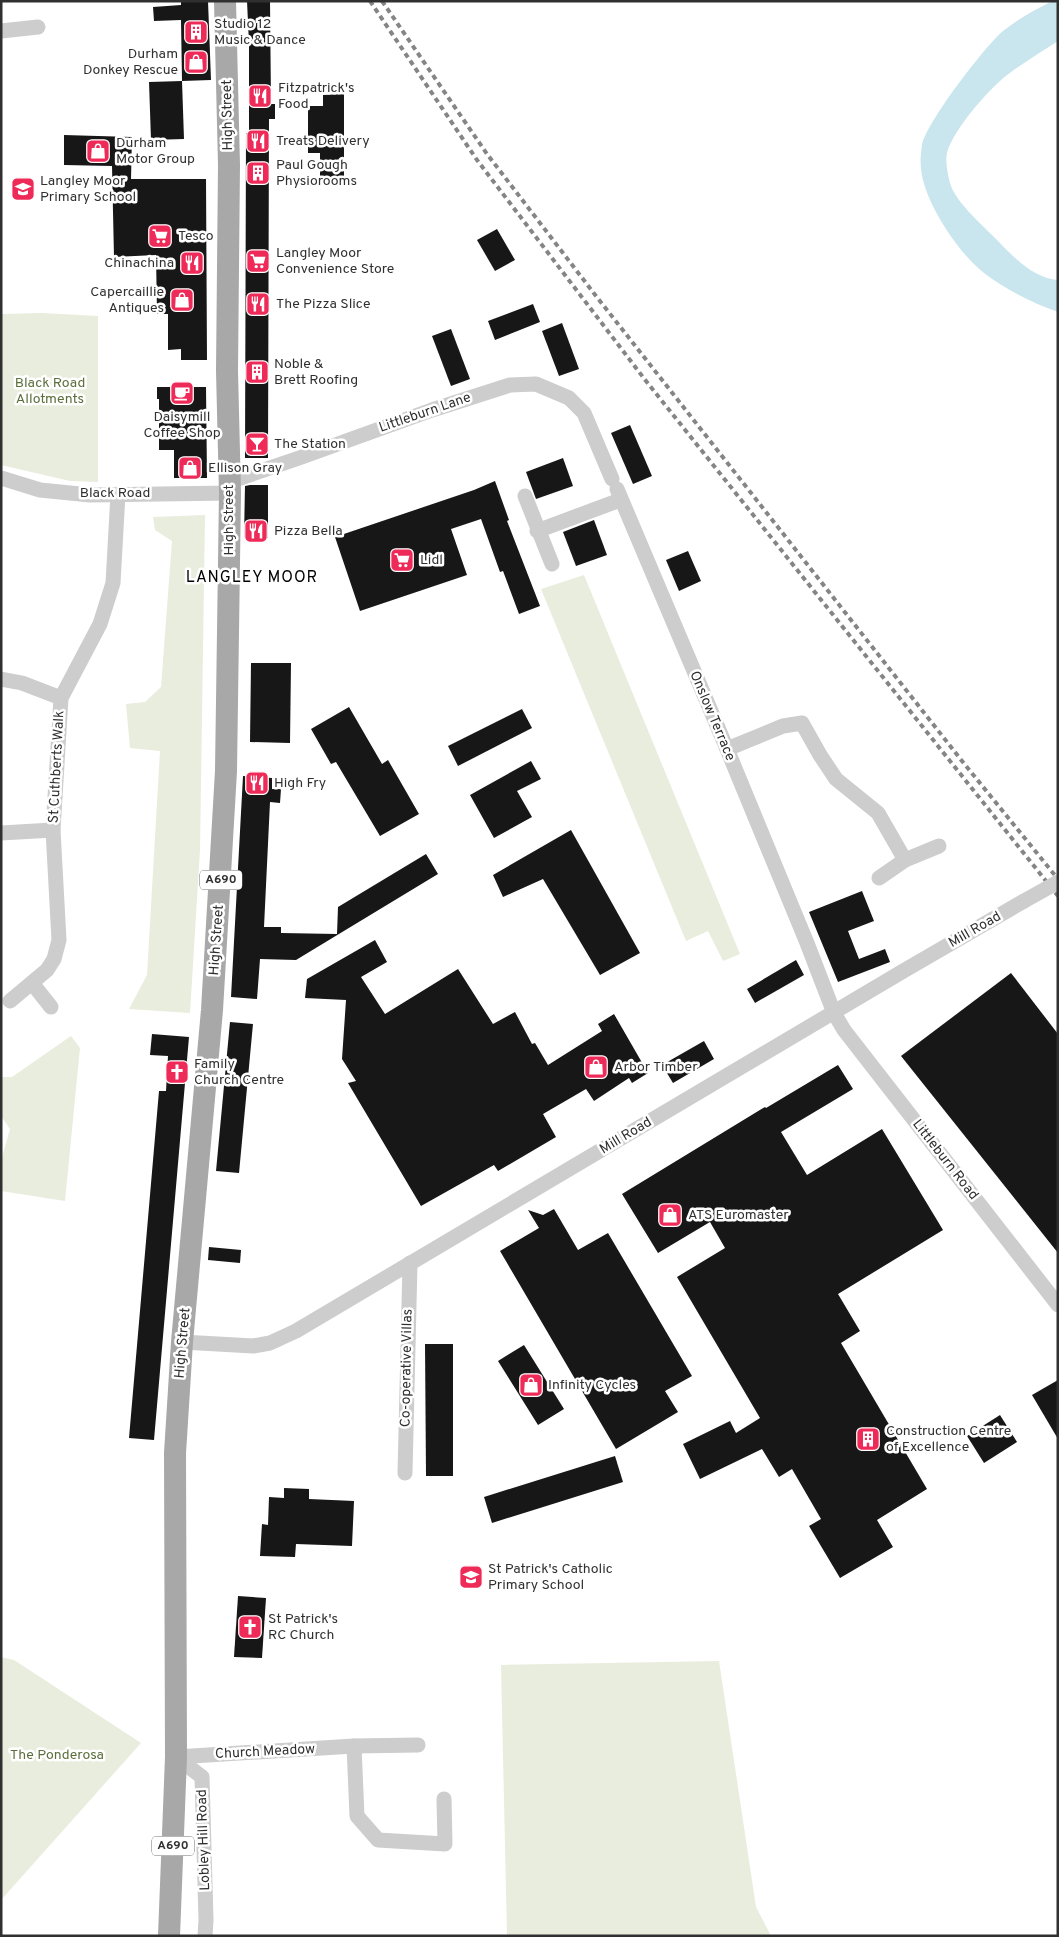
<svg xmlns="http://www.w3.org/2000/svg" width="1059" height="1937" font-family="Overpass,sans-serif">
  <style>
    .green { fill: #e9eddd }
    .water { fill: #c9e5ee }
    .building { fill: #171717 }
    .lines { fill: none; stroke-linecap: round; stroke-linejoin: round }
    .minor { stroke: #cdcdcd; stroke-width: 15 }
    .primary { stroke: #a8a8a8; stroke-width: 22 }
    .rail { stroke: #858585; stroke-width: 4; stroke-dasharray: 5 4; stroke-linecap: butt }
    .minor-bridge { stroke: #cdcdcd; stroke-width: 15 }
    .labels { text-anchor: middle; dominant-baseline: central; stroke-width: 5; stroke-linejoin: round; paint-order: stroke }
    .shield { fill: #fff; stroke: #6e6e6e; stroke-width: 1 }
    .shield-label { font-size: 12px; font-weight: bold; fill: #303030 }
    .poi-label { font-size: 14px; fill: #303030; stroke: #fff; text-anchor: start }
    .street-label { font-size: 14px; fill: #303030; stroke: #fff }
    .park-label { font-size: 14px; fill: #5b6e3b; stroke: #fff }
    .quarter-label { font-size: 16px; letter-spacing: 1px; fill: #000; stroke: #fff }
  </style>
  <rect width="100%" height="100%" fill="#fff"/>
  <!-- green -->
  <g class="green">
    <polygon points="42,313 98,316 98,482 70,481 1,465 1,314"/>
    <polygon points="205,515 200,850 190,1013 129,1009 147,975 160,751 130,748 126,704 145,702 161,687 172,541 155,530 153,517"/>
    <polygon points="584,575 740,954 723,961 708,931 686,941 541,589"/>
    <polygon points="71,1036 80,1048 65,1201 1,1191 1,1161 10,1129 1,1116 1,1077 12,1077"/>
    <polygon points="1,1657 14,1660 141,1743 1,1900"/>
    <polygon points="719,1661 756,1907 771,1936 507,1936 501,1665"/>
  </g>
  <!-- water -->
  <path class="water" d="M 1052,1 L 1058,1 L 1058,41 C 1041,52 1023,63 1007,75 C 988,90 953,130 947,153 C 945,161 948,175 950,183 C 955,201 980,223 993,236 C 1011,254 1031,278 1058,280 L 1058,312 C 1032,303 1005,289 984,273 C 958,253 923,200 921,168 C 920,161 921,152 922,145 C 926,123 985,46 1003,31 C 1018,19 1035,10 1052,1 Z"/>
  <!-- building -->
  <g class="building">
    <polygon points="181,1 208,1 211,80 182,81 181,20 154,21 153,7 181,5"/>
    <polygon points="247,1 270,1 271,104 275,104 275,119 269,119 268,458 245,458 246,133 249,133 249,44"/>
    <polygon points="182,81 184,139 151,140 149,82"/>
    <polygon points="344,94 344,181 320,181 320,153 308,153 308,106 323,106 323,95"/>
    <polygon points="64,135 132,137 131,179 206,179 207,360 181,360 181,349 168,350 168,314 157,314 156,255 114,257 112,166 64,165"/>
    <polygon points="497,229 515,260 495,271 477,240"/>
    <polygon points="533,304 540,322 495,340 488,321"/>
    <polygon points="562,323 579,369 559,376 542,331"/>
    <polygon points="451,329 470,379 451,386 432,336"/>
    <polygon points="157,387 206,387 207,478 174,478 174,450 159,450 159,399 157,399"/>
    <polygon points="630,425 652,476 633,484 611,433"/>
    <polygon points="563,458 573,486 536,499 526,472"/>
    <polygon points="495,481 509,520 507,521 540,606 519,614 503,571 500,572 481,519 451,529 467,575 360,611 335,537 474,490"/>
    <polygon points="250,485 268,485 268,538 244,537 245,486"/>
    <polygon points="594,520 607,555 576,566 563,532"/>
    <polygon points="688,551 701,581 679,591 666,560"/>
    <polygon points="251,663 291,663 290,743 250,742"/>
    <polygon points="349,707 382,764 388,760 419,814 380,836 336,762 331,764 311,729"/>
    <polygon points="522,709 532,728 458,766 448,746"/>
    <polygon points="531,761 541,779 517,791 532,817 494,838 470,795"/>
    <polygon points="243,776 272,778 272,789 281,789 280,803 270,802 264,927 281,927 281,933 337,934 338,907 426,854 438,874 296,960 260,959 257,999 231,997"/>
    <polygon points="571,830 640,953 600,975 543,879 503,897 493,875"/>
    <polygon points="862,891 874,921 848,931 859,959 885,949 890,962 838,982 809,912"/>
    <polygon points="375,940 387,962 361,977 385,1014 458,969 493,1024 515,1012 532,1044 535,1043 548,1065 602,1031 598,1024 614,1014 648,1073 632,1083 629,1078 594,1101 586,1089 543,1114 556,1137 498,1171 494,1165 421,1206 348,1083 356,1081 342,1059 346,1000 305,998 307,979"/>
    <polygon points="796,960 804,975 755,1003 747,989"/>
    <polygon points="1011,973 1058,1034 1058,1253 901,1056"/>
    <polygon points="230,1022 253,1024 239,1173 216,1171"/>
    <polygon points="152,1034 189,1037 154,1440 129,1438 159,1091 166,1091 168,1056 150,1055"/>
    <polygon points="704,1041 714,1059 673,1083 662,1065"/>
    <polygon points="838,1065 853,1089 781,1132 807,1175 882,1129 943,1230 838,1294 860,1331 841,1343 927,1489 877,1520 893,1547 840,1578 809,1526 821,1519 792,1469 779,1477 762,1449 700,1479 683,1444 730,1421 736,1433 760,1418 677,1277 725,1248 710,1222 658,1253 622,1194 765,1107 766,1108"/>
    <polygon points="554,1209 578,1250 608,1233 692,1376 665,1391 678,1412 616,1449 500,1251 539,1228 528,1210 543,1215"/>
    <polygon points="209,1247 241,1250 240,1263 208,1260"/>
    <polygon points="425,1344 453,1344 453,1476 426,1476"/>
    <polygon points="524,1345 564,1409 538,1425 498,1361"/>
    <polygon points="1058,1380 1058,1439 1032,1395"/>
    <polygon points="1000,1415 1017,1442 984,1463 967,1436"/>
    <polygon points="615,1456 623,1482 492,1523 484,1497"/>
    <polygon points="284,1488 309,1489 309,1499 354,1501 352,1546 296,1544 295,1557 260,1556 262,1524 268,1525 269,1497 284,1498"/>
    <polygon points="238,1596 266,1598 262,1658 234,1657"/>
  </g>
  <g class="lines">
    <!-- minor -->
    <g class="minor">
      <polyline points="1,31 38,27"/>
      <polyline points="1,478 40,490 90,495 230,493"/>
      <polyline points="229,482 299,458 432,410 510,385 536,384 569,398 584,413 612,479"/>
      <polyline points="617,489 727,749 807,943 834,1013 844,1030 1058,1305"/>
      <polyline points="525,496 552,564"/>
      <polyline points="537,531 620,500"/>
      <polyline points="1,679 22,683 61,698"/>
      <polyline points="727,749 783,726 802,723 820,755 836,779 878,813 905,860"/>
      <polyline points="1,833 53,830"/>
      <polyline points="879,878 905,860 939,846"/>
      <polyline points="32,983 51,1007"/>
      <polyline points="10,1001 47,970 54,959 59,940 53,830 61,698 100,624 113,583 118,494"/>
      <polyline points="182,1342 253,1346 270,1343 296,1331 905,970 1024,901"/>
      <polyline points="405,1473 410,1263"/>
      <polyline points="354,1746 357,1816 378,1840 445,1844 444,1799"/>
      <polyline points="176,1757 354,1746 418,1745"/>
      <polyline points="176,1757 202,1777 206,1920 205,1936"/>
    </g>
    <!-- primary -->
    <polyline class="primary" points="169,1936 176,1757 175,1453 182,1342 212,1010 226,771 230,493 227,371 229,165 225,1"/>
    <!-- rail -->
    <g class="rail">
      <polyline points="370,1 477,160 646,381 1058,896"/>
      <polyline points="382,1 487,154 596,296 962,761 1058,879"/>
    </g>
    <!-- minor-bridge -->
    <polyline class="minor-bridge" points="1024,901 1058,882"/>
  </g>
  <!-- icons -->
  <defs>
    <g id="building-square" transform="scale(1.25)"><rect x="-9" y="-9" width="18" height="18" rx="4" fill="#ee2b58" stroke="#fff"/><path d="M-4-6H4V6H1V3H-1V6H-4ZM-2.5-4.3h1.7v1.8h-1.7ZM.8-4.3h1.7v1.8H.8ZM-2.5-1h1.7V.8h-1.7ZM.8-1h1.7V.8H.8Z" fill="#fff"/></g>
    <g id="shop-square" transform="scale(1.25)"><rect x="-9" y="-9" width="18" height="18" rx="4" fill="#ee2b58" stroke="#fff"/><path d="M-5-2.5h2.3a2.7 3.5 0 0 1 5.4 0H5L5.5 6h-11ZM-1.5-2.5h3a1.5 2.3 0 0 0-3 0Z" fill="#fff"/></g>
    <g id="restaurant-square" transform="scale(1.25)"><rect x="-9" y="-9" width="18" height="18" rx="4" fill="#ee2b58" stroke="#fff"/><path d="M-5-6h1v4h1v-4h1v4h1v-4h1v5L-1.5 .5V6h-2V.5L-5-1ZM5-6V6H3V1.5H1.5Q1.5-4 5-6Z" fill="#fff"/></g>
    <g id="school-square" transform="scale(1.25)"><rect x="-9" y="-9" width="18" height="18" rx="4" fill="#ee2b58" stroke="#fff"/><path d="M0-5L7-2L0 1L-7-2ZM-4 1L0 2.5L4 1V4Q0 6-4 4Z" fill="#fff"/></g>
    <g id="supermarket-square" transform="scale(1.25)"><rect x="-9" y="-9" width="18" height="18" rx="4" fill="#ee2b58" stroke="#fff"/><path d="M-6-5.5h2.5l.6 2H6L4.5 2H-2.5L-4.4-4H-6ZM-1.5 3.2a1.3 1.3 0 1 0 .1 0ZM3 3.2a1.3 1.3 0 1 0 .1 0Z" fill="#fff"/></g>
    <g id="cafe-square" transform="scale(1.25)"><rect x="-9" y="-9" width="18" height="18" rx="4" fill="#ee2b58" stroke="#fff"/><path d="M-5.5-4.5H6V0H3Q3 3.5 0 3.5H-2.5Q-5.5 3.5-5.5 0ZM3-3.2v2h1.7v-2ZM-6 4.5H4V6H-6Z" fill="#fff"/></g>
    <g id="bar-square" transform="scale(1.25)"><rect x="-9" y="-9" width="18" height="18" rx="4" fill="#ee2b58" stroke="#fff"/><path d="M-6-5H6L.8 .8V4.5H3.5V6h-7V4.5H-.8V.8Z" fill="#fff"/></g>
    <g id="church-square" transform="scale(1.25)"><rect x="-9" y="-9" width="18" height="18" rx="4" fill="#ee2b58" stroke="#fff"/><path d="M-1.2-6h2.4v3.5h3.3v2.4h-3.3V6h-2.4V-.1h-3.3v-2.4h3.3Z" fill="#fff"/></g>
  </defs>
  <g fill-rule="evenodd">
    <use href="#building-square" x="196" y="32"/>
    <use href="#shop-square" x="196" y="62"/>
    <use href="#restaurant-square" x="260" y="96"/>
    <use href="#restaurant-square" x="258" y="141"/>
    <use href="#shop-square" x="98" y="151"/>
    <use href="#building-square" x="258" y="173"/>
    <use href="#school-square" x="23" y="189"/>
    <use href="#supermarket-square" x="160" y="236"/>
    <use href="#supermarket-square" x="258" y="261"/>
    <use href="#restaurant-square" x="192" y="263"/>
    <use href="#shop-square" x="182" y="300"/>
    <use href="#restaurant-square" x="258" y="304"/>
    <use href="#building-square" x="257" y="372"/>
    <use href="#cafe-square" x="182" y="393"/>
    <use href="#bar-square" x="257" y="444"/>
    <use href="#shop-square" x="190" y="468"/>
    <use href="#restaurant-square" x="256" y="531"/>
    <use href="#supermarket-square" x="402" y="560"/>
    <use href="#restaurant-square" x="257" y="783"/>
    <use href="#shop-square" x="596" y="1067"/>
    <use href="#church-square" x="177" y="1072"/>
    <use href="#shop-square" x="670" y="1215"/>
    <use href="#shop-square" x="531" y="1385"/>
    <use href="#building-square" x="868" y="1439"/>
    <use href="#school-square" x="471" y="1577"/>
    <use href="#church-square" x="250" y="1627"/>
  </g>
  <g class="labels">
    <!-- shield labels -->
    <g class="shield">
      <rect x="200" y="870.5" width="42" height="19" rx="4"/>
      <rect x="152" y="1836.5" width="42" height="19" rx="4"/>
    </g>
    <g class="shield-label">
      <text x="221" y="880">A690</text>
      <text x="173" y="1846">A690</text>
    </g>
    <!-- poi labels -->
    <g class="poi-label">
      <text x="214" y="24">Studio 12<tspan x="214" dy="16">Music &amp; Dance</tspan></text>
      <text x="178" y="54" text-anchor="end">Durham<tspan x="178" dy="16">Donkey Rescue</tspan></text>
      <text x="278" y="88">Fitzpatrick's<tspan x="278" dy="16">Food</tspan></text>
      <text x="276" y="141">Treats Delivery</text>
      <text x="116" y="143">Durham<tspan x="116" dy="16">Motor Group</tspan></text>
      <text x="276" y="165">Paul Gough<tspan x="276" dy="16">Physiorooms</tspan></text>
      <text x="40" y="181">Langley Moor<tspan x="40" dy="16">Primary School</tspan></text>
      <text x="178" y="236">Tesco</text>
      <text x="276" y="253">Langley Moor<tspan x="276" dy="16">Convenience Store</tspan></text>
      <text x="174" y="263" text-anchor="end">Chinachina</text>
      <text x="164" y="292" text-anchor="end">Capercaillie<tspan x="164" dy="16">Antiques</tspan></text>
      <text x="276" y="304">The Pizza Slice</text>
      <text x="274" y="364">Noble &amp;<tspan x="274" dy="16">Brett Roofing</tspan></text>
      <text x="182" y="417" text-anchor="middle">Daisymill<tspan x="182" dy="16">Coffee Shop</tspan></text>
      <text x="274" y="444">The Station</text>
      <text x="208" y="468">Ellison Gray</text>
      <text x="274" y="531">Pizza Bella</text>
      <text x="420" y="560">Lidl</text>
      <text x="274" y="783">High Fry</text>
      <text x="194" y="1064">Family<tspan x="194" dy="16">Church Centre</tspan></text>
      <text x="614" y="1067">Arbor Timber</text>
      <text x="688" y="1215">ATS Euromaster</text>
      <text x="548" y="1385">Infinity Cycles</text>
      <text x="886" y="1431">Construction Centre<tspan x="886" dy="16">of Excellence</tspan></text>
      <text x="488" y="1569">St Patrick's Catholic<tspan x="488" dy="16">Primary School</tspan></text>
      <text x="268" y="1619">St Patrick's<tspan x="268" dy="16">RC Church</tspan></text>
    </g>
    <!-- street labels -->
    <g class="street-label">
      <text transform="translate(228 115) rotate(-91)">High Street</text>
      <text transform="translate(425 413) rotate(-19)">Littleburn Lane</text>
      <text x="115" y="493">Black Road</text>
      <text transform="translate(229 520) rotate(-90)">High Street</text>
      <text transform="translate(712 716) rotate(67)">Onslow Terrace</text>
      <text transform="translate(57 767) rotate(-87)">St Cuthberts Walk</text>
      <text transform="translate(975 930) rotate(-30)">Mill Road</text>
      <text transform="translate(217 940) rotate(-86)">High Street</text>
      <text transform="translate(626 1136) rotate(-31)">Mill Road</text>
      <text transform="translate(945 1160) rotate(52)">Littleburn Road</text>
      <text transform="translate(183 1343) rotate(-85)">High Street</text>
      <text transform="translate(407 1368) rotate(-89)">Co-operative Villas</text>
      <text transform="translate(265 1752) rotate(-3)">Church Meadow</text>
      <text transform="translate(204 1840) rotate(-92)">Lobley Hill Road</text>
    </g>
    <!-- park labels -->
    <g class="park-label">
      <text x="50" y="383">Black Road<tspan x="50" dy="16">Allotments</tspan></text>
      <text x="57" y="1755">The Ponderosa</text>
    </g>
    <!-- quarter labels -->
    <g class="quarter-label">
      <text x="252" y="578">LANGLEY MOOR</text>
    </g>
  </g>
  <!-- border -->
  <rect width="1059" height="1937" fill="none" stroke="#303030" stroke-width="5"/>
</svg>
